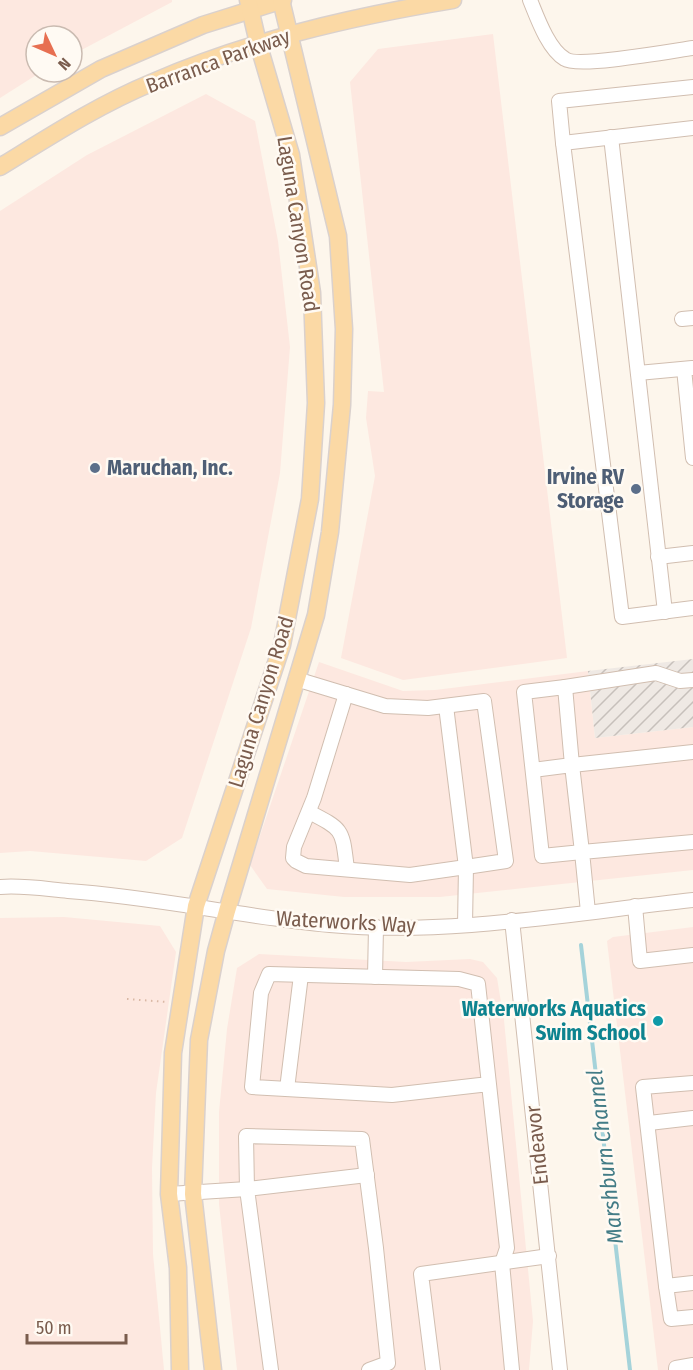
<svg xmlns="http://www.w3.org/2000/svg" width="693" height="1370" font-family="'Fira Sans Condensed',sans-serif">
  <style>
    .commercial { fill: #fde8e0 }
    .industrial { fill: url(#industrial-furrows) }
    .lines { fill: none; stroke-linecap: round; stroke-linejoin: round }
    .stream { stroke: #a5d3da; stroke-width: 4 }
    .minor-casing { stroke: #d1beb0; stroke-width: 16 }
    .major-casing { stroke: #dad1cd; stroke-width: 19 }
    .path { stroke: #d9b8a5; stroke-width: 2; stroke-dasharray: 1.5 4.5; stroke-linecap: butt }
    .minor { stroke: #fff; stroke-width: 14 }
    .major { stroke: #fbd9a5; stroke-width: 16 }
    .service-dot { fill: #5c6f8a; stroke: #fffaf3; stroke-width: 2 }
    .culture-dot { fill: #0f9aa8; stroke: #fffaf3; stroke-width: 2 }
    .labels { text-anchor: middle; dominant-baseline: central; stroke-width: 5; stroke-linejoin: round; paint-order: stroke }
    .street-label { font-size: 21px; fill: #7a5c4d; stroke: #fffaf3 }
    .service-label { font-size: 21px; font-weight: bold; fill: #4e5e75; stroke: #fffaf3; text-anchor: start }
    .culture-label { font-size: 21px; font-weight: bold; fill: #0d838f; stroke: #fffaf3; text-anchor: end }
    .water-label { font-size: 22px; font-style: italic; fill: #437c86; stroke: #fffaf3 }
  </style>
  <defs>
    <pattern id="industrial-furrows" width="10" height="10" patternUnits="userSpaceOnUse" patternTransform="scale(1.5)"><rect width="10" height="10" fill="#efe9e4"/><path d="M-1 1l2-2M0 10L10 0M9 11l2-2" fill="none" stroke="#c7c0bb"/></pattern>
  </defs>
  <rect width="100%" height="100%" fill="#fdf6ec"/>
  <!-- commercial -->
  <g class="commercial">
    <polygon points="0,0 172,0 172,2 72,55 72,36 36,36 36,72 41,72 0,98"/>
    <polygon points="493,34 567,658 403,680 341,658 375,476 366,418 368,391 384,392 350,82 378,49"/>
    <polygon points="206,94 255,121 278,241 290,347 280,473 251,628 182,838 146,861 30,851 0,853 0,211 87,155"/>
    <polygon points="319,662 403,691 435,690 588,671 595,738 693,727 693,870 440,897 344,897 267,889 250,865"/>
    <polygon points="64,917 160,926 176,952 156,1093 152,1168 153,1254 164,1370 0,1370 0,918"/>
    <polygon points="693,927 693,1370 658,1370 607,941 613,937"/>
    <polygon points="259,954 406,962 470,959 483,962 497,978 504,1020 533,1321 529,1370 237,1370 219,1204 219,1112 227,1029 237,968"/>
  </g>
  <!-- industrial -->
  <polygon class="industrial" points="693,659 693,727 595,738 588,671"/>
  <g class="lines">
    <!-- stream -->
    <polyline class="stream" points="581,945 630,1370"/>
    <!-- minor casing -->
    <g class="minor-casing">
      <g id="minor">
        <path d="M 530,0 C 537,17 548,49 565,59 C 578,68 672,51 693,48"/>
        <polyline points="693,128 563,143 622,617 693,608"/>
        <polyline points="611,137 665,612"/>
        <polyline points="563,143 559,101 693,87"/>
        <polyline points="682,319 693,318"/>
        <polyline points="684,369 693,458"/>
        <polyline points="638,373 692,368"/>
        <polyline points="658,557 693,553"/>
        <polyline points="296,679 385,706 428,708 484,701 506,861 466,867 465,925"/>
        <polyline points="565,687 656,673 680,681 693,680"/>
        <polyline points="346,694 314,798 294,847 293,858 296,861 306,866 410,875 466,867 446,706"/>
        <polyline points="533,770 572,765 565,687 524,692 542,856 582,852 572,765 693,752"/>
        <path d="M 309,812 C 344,830 342,829 347,869"/>
        <path d="M 0,887 C 22,885 46,889 68,891 C 156,897 242,917 330,925 C 451,936 573,913 693,900"/>
        <polyline points="635,906 640,961 693,955"/>
        <polyline points="588,912 582,852 693,842"/>
        <polyline points="512,920 560,1370"/>
        <polyline points="375,977 376,927"/>
        <polyline points="489,1084 392,1095 252,1087 261,993 269,974 459,979 478,984 505,1230 507,1248 502,1263 512,1370"/>
        <polyline points="287,1089 301,975"/>
        <polyline points="649,1123 693,1118"/>
        <polyline points="169,1194 247,1189 246,1136 362,1139 376,1248 388,1363 369,1370"/>
        <polyline points="693,1283 666,1286 671,1319 693,1317"/>
        <polyline points="666,1286 643,1087 693,1083"/>
        <polyline points="271,1370 247,1189 367,1175"/>
        <polyline points="433,1370 421,1274 549,1256"/>
        <polyline points="676,1370 676,1368 693,1365"/>
      </g>
    </g>
    <!-- major casing -->
    <g class="major-casing">
      <g id="major">
        <polyline points="0,127 101,69 203,25 283,0"/>
        <path d="M 0,167 C 49,137 98,105 151,83 C 247,41 350,17 453,0"/>
        <polyline points="180,1370 178,1268 169,1194 173,1053 196,906 282,645 310,499 316,403 312,293 291,155 258,43 248,0"/>
        <polyline points="213,1370 193,1194 199,1040 216,951 227,911 316,615 330,532 342,405 344,329 338,236 281,0"/>
      </g>
    </g>
    <!-- path -->
    <polyline class="path" points="127,999 167,1002"/>
    <!-- minor -->
    <use href="#minor" class="minor"/>
    <!-- major -->
    <use href="#major" class="major"/>
  </g>
  <!-- markers -->
  <g class="service-dot">
    <circle cx="95" cy="468" r="6"/>
    <circle cx="636" cy="489" r="6"/>
  </g>
  <circle class="culture-dot" cx="658" cy="1021" r="6"/>
  <g class="labels">
    <!-- street labels -->
    <g class="street-label">
      <text transform="translate(218 61) rotate(-20)">Barranca Parkway</text>
      <text transform="translate(298 224) rotate(81)">Laguna Canyon Road</text>
      <text transform="translate(261 702) rotate(-73)">Laguna Canyon Road</text>
      <text transform="translate(346 922) rotate(3)">Waterworks Way</text>
      <text transform="translate(537 1145) rotate(-96)">Endeavor</text>
    </g>
    <!-- service labels -->
    <g class="service-label">
      <text x="107" y="468">Maruchan, Inc.</text>
      <text x="624" y="477" text-anchor="end">Irvine RV<tspan x="624" dy="24">Storage</tspan></text>
    </g>
    <!-- culture labels -->
    <g class="culture-label">
      <text x="646" y="1009">Waterworks Aquatics<tspan x="646" dy="24">Swim School</tspan></text>
    </g>
    <!-- water labels -->
    <g class="water-label">
      <text transform="translate(605 1157) rotate(-97)">Marshburn Channel</text>
    </g>
  </g>
  <!-- north arrow -->
  <g transform="translate(54 54) rotate(134)"><circle r="28" fill="#fffaf3" stroke="#cabbb1" stroke-width="1.5"/>
  <path d="M0-4.5L10 22L0 15L-10 22Z" fill="#e76f51"/>
  <text y="-9" font-size="16" font-weight="bold" text-anchor="middle" fill="#7a5c4d">N</text>
  </g>
  <!-- scale -->
  <path d="M27 1334v9h99v-9" fill="none" stroke="#7a5c4d" stroke-width="3"/>
  <text x="36" y="1334" font-size="18" fill="#7a5c4d" stroke="#fffaf3" stroke-width="4.5" paint-order="stroke">50 m</text>
</svg>
